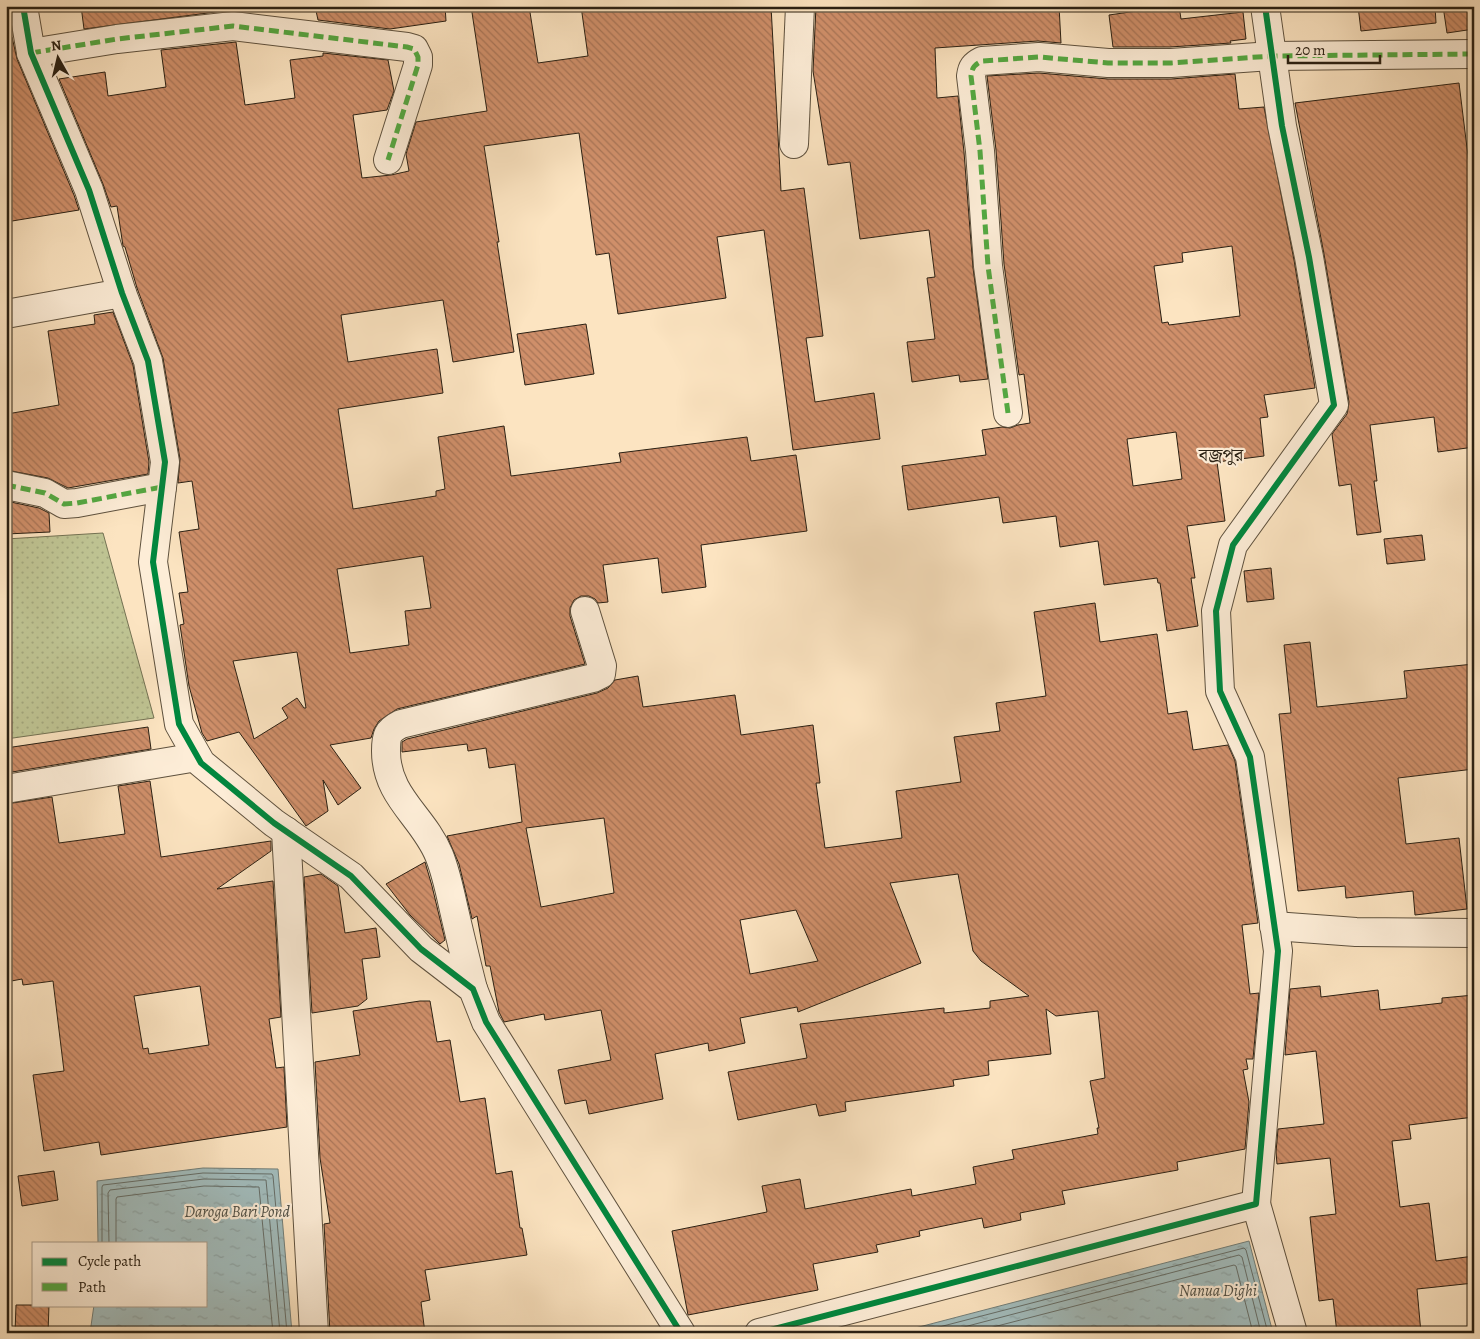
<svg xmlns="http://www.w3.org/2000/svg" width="1480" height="1339" font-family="Alegreya,'Noto Serif Bengali',serif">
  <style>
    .park { fill: url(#park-dots); stroke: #747253 }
    .water { fill: url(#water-ripples); stroke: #727e78 }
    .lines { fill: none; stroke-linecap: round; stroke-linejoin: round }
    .shore { stroke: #666e68; stroke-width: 1 }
    .building { fill: url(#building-back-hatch); stroke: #2a2013; fill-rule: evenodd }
    .minor-casing { stroke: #5e513e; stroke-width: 30 }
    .minor { stroke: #fdedd7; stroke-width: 28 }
    .quiet { stroke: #53aa42; stroke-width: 5; stroke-dasharray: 10 5; stroke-linecap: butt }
    .cycleway-casing { stroke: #fdedd7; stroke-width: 9 }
    .cycleway { stroke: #00873e; stroke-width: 6 }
    .labels { text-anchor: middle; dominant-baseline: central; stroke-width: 4.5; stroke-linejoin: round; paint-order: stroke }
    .water-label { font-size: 16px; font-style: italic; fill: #4e4f46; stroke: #fdedd7 }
    .quarter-label { font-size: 18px; fill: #2a2013; stroke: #fdedd7 }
  </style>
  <defs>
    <pattern id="park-dots" width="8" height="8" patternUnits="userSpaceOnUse" patternTransform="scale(1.25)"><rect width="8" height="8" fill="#bfc493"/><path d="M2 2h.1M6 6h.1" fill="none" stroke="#a4a87e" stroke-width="1.8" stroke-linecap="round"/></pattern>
    <pattern id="water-ripples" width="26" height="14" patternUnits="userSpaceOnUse" patternTransform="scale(1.25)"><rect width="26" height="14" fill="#a2bcbc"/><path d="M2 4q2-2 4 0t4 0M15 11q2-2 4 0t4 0" fill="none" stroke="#8ca1a1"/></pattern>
    <pattern id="building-back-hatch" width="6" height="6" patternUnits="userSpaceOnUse" patternTransform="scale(1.25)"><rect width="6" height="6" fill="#cf8f6a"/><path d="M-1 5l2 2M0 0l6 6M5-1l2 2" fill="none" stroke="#a87456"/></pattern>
  </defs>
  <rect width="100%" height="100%" fill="#fce4c1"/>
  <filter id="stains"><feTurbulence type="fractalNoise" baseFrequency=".004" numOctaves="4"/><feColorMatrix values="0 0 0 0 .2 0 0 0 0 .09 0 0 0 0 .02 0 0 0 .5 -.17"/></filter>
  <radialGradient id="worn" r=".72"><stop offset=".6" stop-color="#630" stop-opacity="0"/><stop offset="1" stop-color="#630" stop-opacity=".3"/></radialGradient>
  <!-- park -->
  <polygon class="park" points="103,533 154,718 6,739 6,539"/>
  <!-- water -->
  <g class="water">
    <polygon points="203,1168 278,1169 292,1333 90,1333 94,1305 206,1305 206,1243 98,1243 97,1181"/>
    <polygon points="1249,1241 1273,1333 896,1333"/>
  </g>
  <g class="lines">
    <!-- shore -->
    <g class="shore">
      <polyline points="102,1243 102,1187 103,1185 203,1173 272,1174 273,1176 287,1333"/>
      <polyline points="109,1243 108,1193 110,1190 204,1179 266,1180 280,1333"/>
      <polyline points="116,1243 116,1199 117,1197 204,1186 259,1187 273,1333"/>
      <polyline points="916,1333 1244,1248 1246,1250 1268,1333"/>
      <polyline points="941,1333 1239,1255 1242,1257 1261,1333"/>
      <polyline points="970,1333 1234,1265 1236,1266 1253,1333"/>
    </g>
  </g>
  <!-- building -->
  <g class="building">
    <polygon points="81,6 230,6 231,10 84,29"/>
    <polygon points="315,6 445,6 446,21 390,29 318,20"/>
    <path d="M 471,6 L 529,6 L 538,63 L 588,56 L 581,6 L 771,6 L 781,191 L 804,188 L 823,336 L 806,338 L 815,402 L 874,393 L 880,439 L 793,450 L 764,230 L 717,237 L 726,298 L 618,314 L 609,253 L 596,255 L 579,133 L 484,146 L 499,242 L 497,242 L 514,352 L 453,362 L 443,300 L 341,315 L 348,362 L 437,349 L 443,393 L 338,409 L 353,509 L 436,496 L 436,491 L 445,489 L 438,437 L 504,426 L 511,476 L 621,462 L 619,453 L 747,437 L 751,461 L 796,455 L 807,531 L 701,545 L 706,587 L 662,593 L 658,558 L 603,565 L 608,602 L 598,603 L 595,599 L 589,596 L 581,596 L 574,600 L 570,608 L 570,616 L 585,664 L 397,709 L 379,721 L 374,729 L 371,738 L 330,745 L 361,788 L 338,805 L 323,780 L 328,811 L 306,826 L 239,732 L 207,741 L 202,733 L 189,686 L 180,625 L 184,624 L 179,593 L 188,592 L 179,532 L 199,529 L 192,481 L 178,483 L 180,459 L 163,358 L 137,288 L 125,247 L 123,246 L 117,206 L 111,207 L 103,184 L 59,79 L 105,72 L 108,96 L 166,87 L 161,50 L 236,42 L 245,105 L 295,98 L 290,60 L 323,56 L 323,53 L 388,60 L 394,91 L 387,110 L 353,115 L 362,178 L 391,175 L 409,171 L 406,154 L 416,122 L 487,111 ZM 423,556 L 431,608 L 405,611 L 409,645 L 350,653 L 337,569 ZM 297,652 L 306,708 L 304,708 L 297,698 L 282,708 L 288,718 L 254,739 L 233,661 Z"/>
    <polygon points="816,6 1059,6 1061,43 1038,41 935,48 937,98 958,96 964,152 973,268 988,379 960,382 959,375 912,382 907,342 935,339 927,278 935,277 929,230 860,239 850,162 828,165 813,71"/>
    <polygon points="1172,6 1179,6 1181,19 1243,12 1246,39 1230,41 1231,43 1170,47 1113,47 1109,15"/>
    <polygon points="1358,6 1435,6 1436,23 1361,31"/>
    <polygon points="1443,6 1474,6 1474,29 1447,33"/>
    <polygon points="6,37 12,37 17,59 74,195 79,210 6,222"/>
    <path d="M 1039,73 L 1108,79 L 1171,79 L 1235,74 L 1239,109 L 1264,107 L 1294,260 L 1315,388 L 1264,395 L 1268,417 L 1260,418 L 1264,456 L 1217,462 L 1225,521 L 1187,526 L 1195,578 L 1191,578 L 1198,626 L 1167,631 L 1160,583 L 1158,583 L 1157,578 L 1104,585 L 1098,541 L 1060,547 L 1056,516 L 1003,523 L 999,497 L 908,510 L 902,466 L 986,455 L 982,430 L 1002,427 L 1010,428 L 1018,425 L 1030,423 L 1024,374 L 1019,375 L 1004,264 L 996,150 L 987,76 ZM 1232,246 L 1240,316 L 1169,325 L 1168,322 L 1162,323 L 1154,266 L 1183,262 L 1182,253 ZM 1176,432 L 1182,479 L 1133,486 L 1127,439 Z"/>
    <polygon points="1459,83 1474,205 1474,447 1438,452 1434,417 1370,425 1377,481 1374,481 1381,532 1357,535 1351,484 1339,486 1332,434 1347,414 1349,402 1324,254 1295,103"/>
    <polygon points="113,312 133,365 149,462 148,474 68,488 48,478 6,470 6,440 11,439 7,414 59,405 48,331 95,324 94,315"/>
    <polygon points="586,324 594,374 525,385 517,334"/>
    <polygon points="6,501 39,508 49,513 50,532 6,534"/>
    <polygon points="1422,535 1425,560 1387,564 1384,539"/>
    <polygon points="1271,568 1274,599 1247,602 1244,571"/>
    <path d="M 1095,603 L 1100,642 L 1157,634 L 1168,714 L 1187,711 L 1193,750 L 1228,745 L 1235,761 L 1258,923 L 1242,925 L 1250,994 L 1259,993 L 1253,1059 L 1246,1059 L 1248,1069 L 1243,1070 L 1249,1102 L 1245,1149 L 1177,1162 L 1178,1170 L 1062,1191 L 1065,1204 L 1020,1213 L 1021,1220 L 984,1228 L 982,1218 L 919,1231 L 920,1236 L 876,1245 L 878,1252 L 813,1264 L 818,1290 L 688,1315 L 672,1231 L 767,1212 L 762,1186 L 800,1179 L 805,1209 L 911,1189 L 912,1196 L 976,1184 L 973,1167 L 1014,1159 L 1012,1150 L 1098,1134 L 1097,1128 L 1099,1128 L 1090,1081 L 1105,1078 L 1098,1011 L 1056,1016 L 1046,1009 L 1051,1054 L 988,1061 L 989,1075 L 953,1080 L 954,1086 L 845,1102 L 846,1111 L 819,1116 L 816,1104 L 738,1120 L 728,1072 L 807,1058 L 800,1024 L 944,1008 L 944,1013 L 990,1008 L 990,1001 L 1029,996 L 981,961 L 973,951 L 958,874 L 890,883 L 921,963 L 798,1012 L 797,1007 L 740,1018 L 745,1043 L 709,1051 L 708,1043 L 655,1054 L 663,1099 L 589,1114 L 586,1100 L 565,1104 L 558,1070 L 611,1060 L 601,1010 L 545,1020 L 544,1014 L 504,1022 L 499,1012 L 490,966 L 486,966 L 477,916 L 472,919 L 459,864 L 447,836 L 522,822 L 515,764 L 489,768 L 486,748 L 468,751 L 467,744 L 402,752 L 402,742 L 407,739 L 597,693 L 608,688 L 615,680 L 638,676 L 643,707 L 735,695 L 741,735 L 813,725 L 820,783 L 816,783 L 825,848 L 902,838 L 896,791 L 961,782 L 954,737 L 1000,731 L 996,703 L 1046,696 L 1034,612 ZM 604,818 L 614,893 L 541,907 L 526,828 ZM 796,910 L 818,961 L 750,974 L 740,920 Z"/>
    <polygon points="1310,642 1317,707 1407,698 1404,671 1474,664 1474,769 1398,778 1406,844 1459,838 1467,909 1415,915 1413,891 1346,898 1345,886 1298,891 1279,714 1291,713 1284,645"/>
    <polygon points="148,727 151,749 6,773 6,748"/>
    <path d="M 150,781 L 161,857 L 271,841 L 271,851 L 217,889 L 273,881 L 281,1017 L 269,1019 L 276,1068 L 284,1067 L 287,1127 L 101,1155 L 99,1142 L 44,1151 L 33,1075 L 64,1071 L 53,981 L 23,985 L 22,979 L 6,982 L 6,804 L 52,797 L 59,843 L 125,834 L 118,786 ZM 200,986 L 209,1045 L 149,1054 L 148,1048 L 143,1049 L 134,996 Z"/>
    <polygon points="425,862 432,886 445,940 440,944 410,915 386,884"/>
    <polygon points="321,874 338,886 345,933 376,928 380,957 362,959 367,999 358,1006 312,1013 304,877"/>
    <polygon points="1320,986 1321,997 1378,990 1380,1010 1442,1003 1442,998 1474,995 1474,1117 1409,1125 1411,1139 1392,1141 1400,1207 1429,1203 1436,1261 1474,1256 1474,1283 1417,1289 1421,1333 1337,1333 1333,1299 1319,1301 1310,1217 1336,1214 1330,1158 1277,1164 1276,1152 1278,1129 1324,1124 1316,1051 1285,1055 1290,989"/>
    <polygon points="420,1001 430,1001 437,1042 450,1040 460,1102 485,1098 496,1174 512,1171 520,1228 522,1228 527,1255 425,1270 430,1300 421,1302 425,1333 330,1333 324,1224 330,1223 320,1158 315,1062 360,1055 353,1011"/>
    <polygon points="54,1171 58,1200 22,1206 18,1176"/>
    <polygon points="16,1305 49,1305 48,1333 15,1333"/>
  </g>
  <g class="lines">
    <!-- minor casing -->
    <g class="minor-casing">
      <g id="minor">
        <polyline points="23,6 31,53 89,190 122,293 148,361 165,462 153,562 179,724 201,763 274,823 351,876 421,949 473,989 486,1022 681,1333"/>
        <polyline points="31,53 117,39 233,26 407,47 414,49 418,57 418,65 388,160"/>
        <polyline points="794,144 800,6"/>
        <polyline points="6,314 122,293"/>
        <path d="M 1008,413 L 988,266 L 980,151 L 971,76 C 972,68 974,65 982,61 L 1039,57 L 1108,63 L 1171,63 L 1272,56 L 1474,54"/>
        <polyline points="6,485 45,493 64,504 77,503 162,487"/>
        <polyline points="6,789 197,757"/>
        <polyline points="286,831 314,1333"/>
        <polyline points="1274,926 1356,932 1474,933"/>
        <path d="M 473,989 C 466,962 460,936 454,910 C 450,892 446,872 439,855 C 423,816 386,797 386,751 C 386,736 387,731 401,724 L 593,678 L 601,674 L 602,666 L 585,611"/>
        <polyline points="1256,1204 1293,1333"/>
        <polyline points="759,1333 1256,1204 1278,951 1250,757 1220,691 1216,611 1233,545 1334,405 1309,257 1282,126 1265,6"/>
      </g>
    </g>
    <!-- minor -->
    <use href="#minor" class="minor"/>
    <!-- quiet -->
    <g class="quiet">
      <polyline points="31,53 117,39 233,26 407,47 414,49 418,57 418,65 388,160"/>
      <path d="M 1008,413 L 988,266 L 980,151 L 971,76 C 972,68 974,65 982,61 L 1039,57 L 1108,63 L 1171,63 L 1272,56 L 1474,54"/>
      <polyline points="6,485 45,493 64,504 77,503 162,487"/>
    </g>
    <!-- cycleway casing -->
    <g class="cycleway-casing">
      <g id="cycleway">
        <polyline points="23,6 31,53 89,190 122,293 148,361 165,462 153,562 179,724 201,763 274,823 351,876 421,949 473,989 486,1022 681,1333"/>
        <polyline points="759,1333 1256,1204 1278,951 1250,757 1220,691 1216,611 1233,545 1334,405 1309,257 1282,126 1265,6"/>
      </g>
    </g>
    <!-- cycleway -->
    <use href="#cycleway" class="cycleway"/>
  </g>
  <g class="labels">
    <!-- water labels -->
    <g class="water-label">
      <text x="237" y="1212">Daroga Bari Pond</text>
      <text x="1218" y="1291">Nanua Dighi</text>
    </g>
    <!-- quarter labels -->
    <g class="quarter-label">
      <text x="1221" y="455">বজ্রপুর</text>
    </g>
  </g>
  <!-- margin -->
  <rect width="1480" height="1339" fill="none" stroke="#fce4c1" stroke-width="25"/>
  <rect x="8" y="8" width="1465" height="1324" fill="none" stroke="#2a2013" stroke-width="2.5"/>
  <rect x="12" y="12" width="1455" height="1314" fill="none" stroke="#2a2013"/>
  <!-- legend -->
  <rect x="32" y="1242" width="175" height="65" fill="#fdedd7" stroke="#a99b89"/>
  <rect x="42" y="1258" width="25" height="8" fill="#00873e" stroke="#a99b89"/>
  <text x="78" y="1266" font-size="15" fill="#2a2013">Cycle path</text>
  <rect x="42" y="1283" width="25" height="8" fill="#53aa42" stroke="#a99b89"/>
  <text x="78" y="1292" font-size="15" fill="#2a2013">Path</text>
  <!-- north arrow -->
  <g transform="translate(58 58) rotate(352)" stroke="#fdedd7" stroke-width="4" paint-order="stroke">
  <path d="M0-4L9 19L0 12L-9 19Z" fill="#2a2013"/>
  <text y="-8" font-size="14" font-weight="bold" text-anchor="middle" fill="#2a2013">N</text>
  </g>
  <!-- scale -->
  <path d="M1288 55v8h92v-8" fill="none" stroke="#2a2013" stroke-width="2.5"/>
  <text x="1295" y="55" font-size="15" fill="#2a2013" stroke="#fdedd7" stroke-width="4" paint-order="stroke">20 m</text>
  <rect width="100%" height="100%" filter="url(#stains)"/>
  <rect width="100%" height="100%" fill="url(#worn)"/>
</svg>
